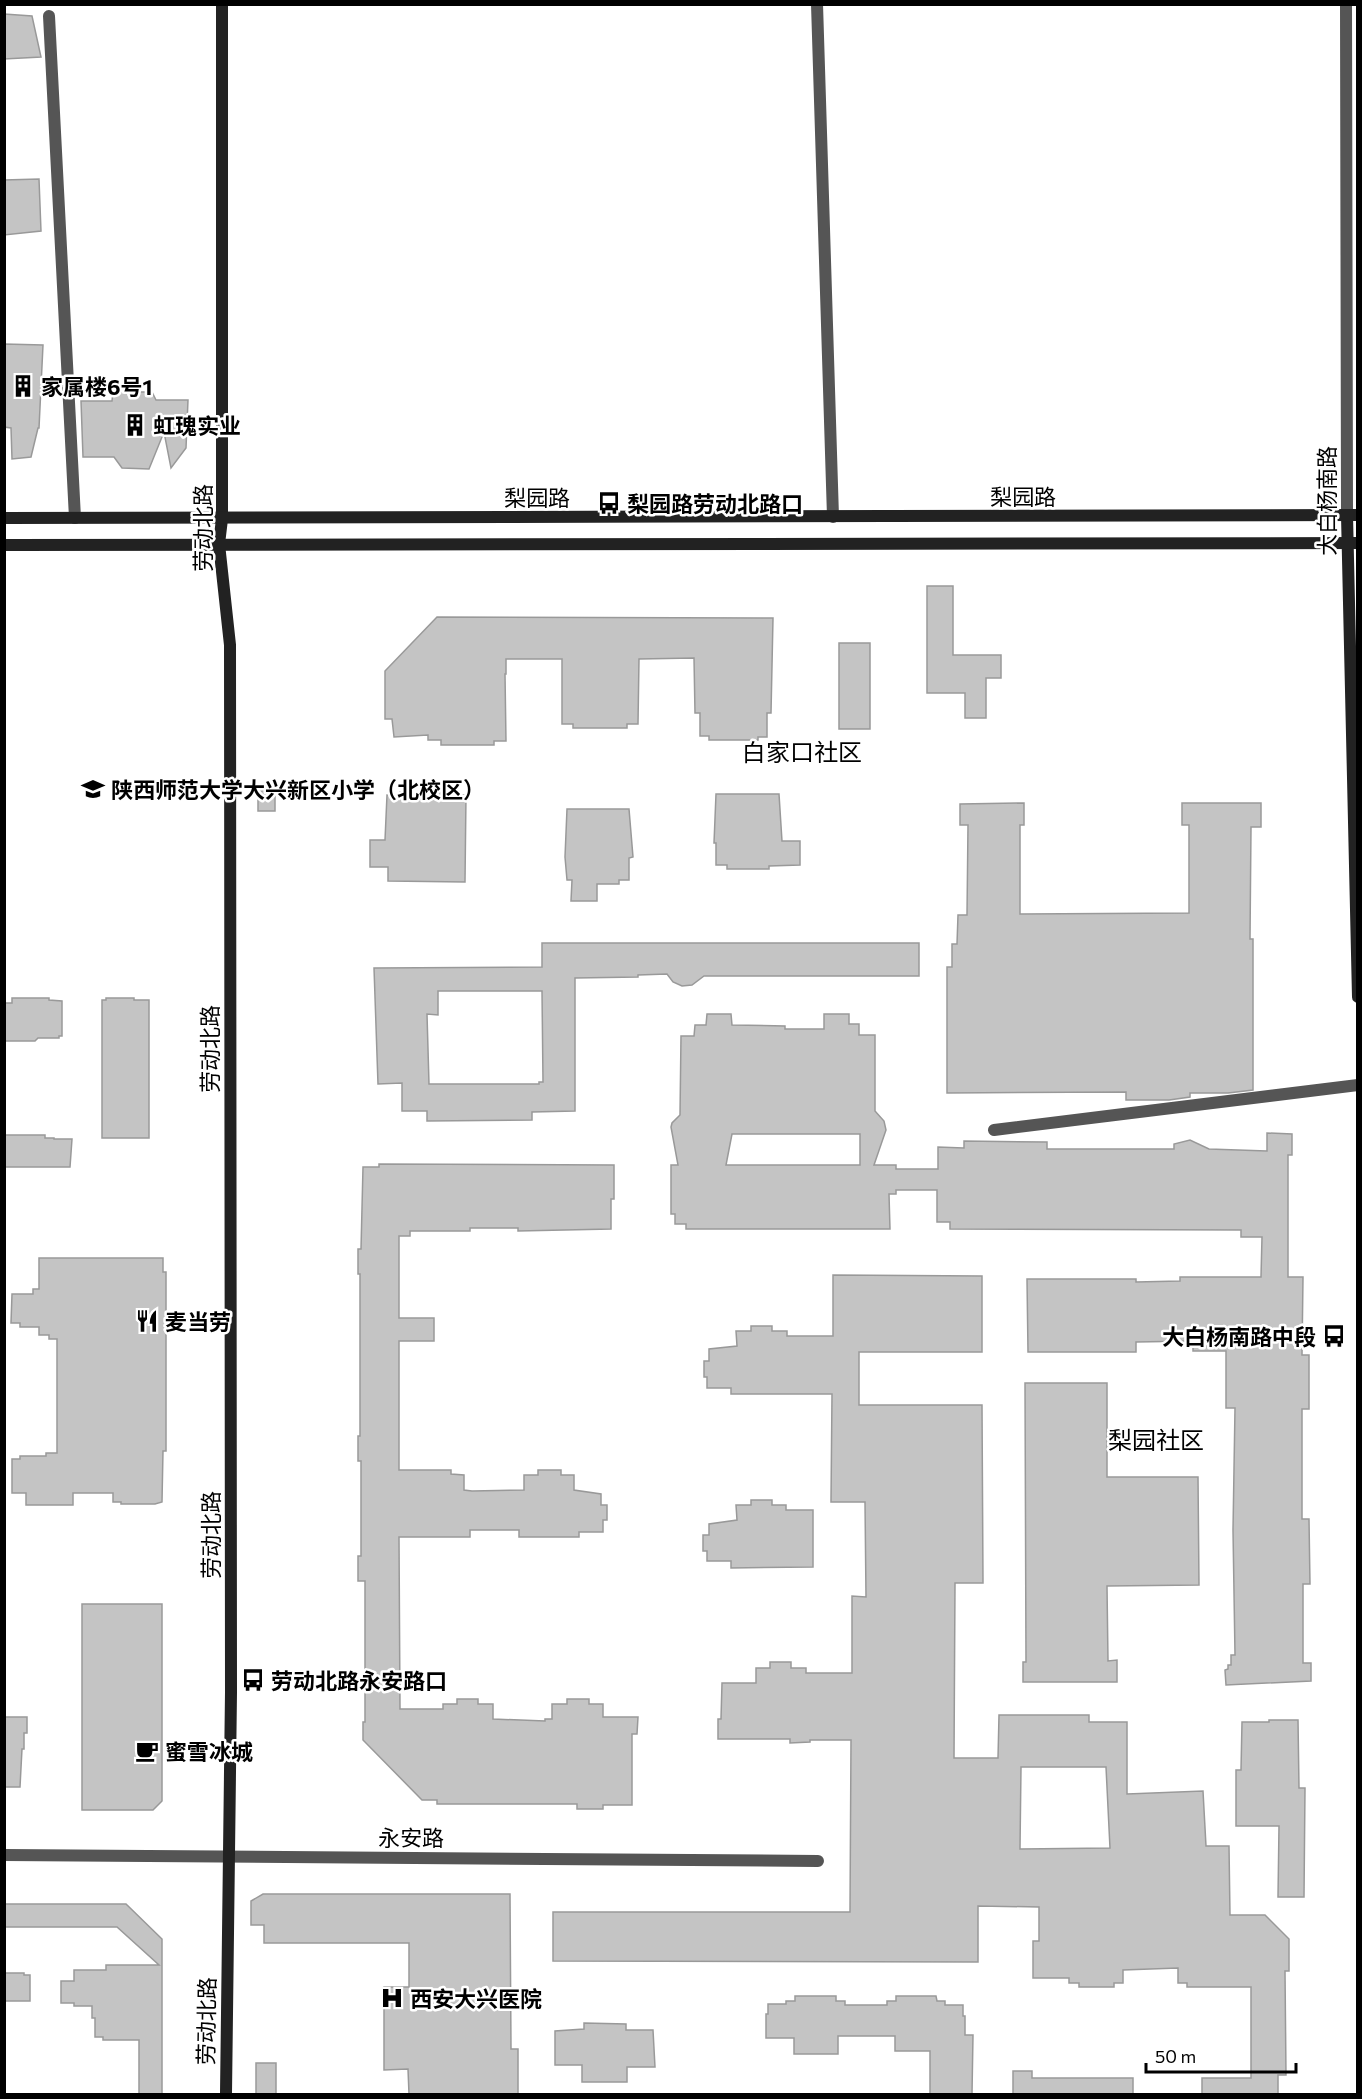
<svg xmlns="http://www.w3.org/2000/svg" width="1362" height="2099" font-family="Commissioner,'Noto Sans SC',sans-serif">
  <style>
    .building { fill: #c4c4c4; stroke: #999; stroke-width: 1.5; fill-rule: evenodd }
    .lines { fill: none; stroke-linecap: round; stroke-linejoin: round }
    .street { stroke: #555; stroke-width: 12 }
    .secondary { stroke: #222; stroke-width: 12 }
    .labels { text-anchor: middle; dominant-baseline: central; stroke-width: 5; stroke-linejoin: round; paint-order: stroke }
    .poi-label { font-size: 22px; font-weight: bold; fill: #000; stroke: #fff; text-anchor: start }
    .street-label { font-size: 22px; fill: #000; stroke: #fff }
    .neighbourhood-label { font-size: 24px; fill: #000; stroke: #fff }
  </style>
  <rect width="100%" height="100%" fill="#fff"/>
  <!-- building -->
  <g class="building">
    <polygon points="4,14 32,16 41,57 4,59"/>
    <polygon points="39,179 41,231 4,235 4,180"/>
    <polygon points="4,344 43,345 39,428 38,428 31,457 12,459 11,428 4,427"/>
    <polygon points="113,392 152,392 156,400 188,400 186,448 171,468 164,432 149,469 122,468 114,457 83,457 81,401 112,401"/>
    <polygon points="927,586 953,586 953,655 1001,655 1001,678 986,678 986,718 965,718 965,693 927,693"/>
    <polygon points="437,617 773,618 771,713 767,713 767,737 758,737 758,740 709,740 709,736 700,736 700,713 695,713 694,658 639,659 638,724 627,724 627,728 573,728 573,724 562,724 562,659 506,659 506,674 505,674 506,741 494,741 494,745 441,745 441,740 428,740 428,735 394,737 392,719 385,719 385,671"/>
    <rect x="839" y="643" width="31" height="86"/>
    <polygon points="275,790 275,811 258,811 258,791"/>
    <polygon points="454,791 454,795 466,795 465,882 388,881 388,867 370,867 370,840 385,840 387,795 400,795 400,792"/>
    <polygon points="716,794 779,794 782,841 800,841 800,865 769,866 769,869 727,869 727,865 716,865 716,843 714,843"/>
    <polygon points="1024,803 1024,825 1020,825 1020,914 1189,913 1189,825 1182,825 1182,803 1261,803 1261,827 1251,827 1250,939 1253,939 1253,1090 1228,1093 1190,1093 1190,1097 1169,1100 1126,1100 1126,1092 947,1093 947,967 952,967 952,944 957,944 958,915 967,915 968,825 960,825 960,804"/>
    <polygon points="567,809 629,809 633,857 629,858 629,880 619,880 619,884 597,884 597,901 571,901 572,880 567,880 565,857"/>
    <path d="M 542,943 L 919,943 L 919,976 L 704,976 L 692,985 L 682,986 L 673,982 L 667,974 L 638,975 L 638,977 L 575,978 L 575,1111 L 532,1112 L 532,1120 L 427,1121 L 427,1111 L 402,1111 L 402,1083 L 378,1084 L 374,968 L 542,967 ZM 438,991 L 542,991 L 543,1082 L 539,1082 L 539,1084 L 429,1084 L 427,1014 L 438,1015 Z"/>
    <polygon points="12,998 49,998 49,1000 62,1001 62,1036 59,1036 59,1038 38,1038 35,1041 4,1041 4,1003 12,1003"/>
    <polygon points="106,998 134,998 134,1000 149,1000 149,1138 102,1138 102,1000 106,1000"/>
    <path d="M 707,1014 L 731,1014 L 732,1025 L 785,1026 L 785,1029 L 824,1029 L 824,1014 L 849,1014 L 849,1024 L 859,1024 L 859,1035 L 875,1035 L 875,1111 L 884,1121 L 886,1130 L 874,1165 L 896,1165 L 896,1169 L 938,1169 L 938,1147 L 964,1148 L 964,1141 L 1047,1142 L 1047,1149 L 1174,1149 L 1174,1144 L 1190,1140 L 1209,1149 L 1267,1151 L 1267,1133 L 1292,1134 L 1292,1155 L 1288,1155 L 1288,1277 L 1303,1277 L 1302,1355 L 1309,1355 L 1309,1409 L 1302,1409 L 1302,1519 L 1309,1519 L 1310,1584 L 1303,1584 L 1303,1663 L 1311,1663 L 1311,1681 L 1226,1685 L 1225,1670 L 1228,1669 L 1228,1665 L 1231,1665 L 1231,1655 L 1235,1655 L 1233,1530 L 1235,1408 L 1226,1408 L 1226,1351 L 1193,1351 L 1193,1341 L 1136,1342 L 1136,1352 L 1028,1352 L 1027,1279 L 1136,1279 L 1136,1282 L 1180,1281 L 1180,1277 L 1261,1277 L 1262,1237 L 1241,1237 L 1241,1230 L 950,1229 L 950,1222 L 937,1222 L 937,1190 L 896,1190 L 896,1194 L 889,1194 L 890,1229 L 686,1229 L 686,1224 L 675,1224 L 675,1214 L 671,1214 L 671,1165 L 678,1165 L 671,1127 L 672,1123 L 680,1115 L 681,1036 L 694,1036 L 695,1025 L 706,1025 ZM 732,1134 L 860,1134 L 860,1165 L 726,1165 Z"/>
    <polygon points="4,1135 45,1135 45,1138 54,1138 54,1139 72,1139 70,1167 4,1167"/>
    <polygon points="379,1164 614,1165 614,1199 611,1199 611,1229 518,1231 518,1228 470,1228 470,1231 410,1231 410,1236 399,1236 399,1318 434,1318 434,1341 399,1341 399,1470 451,1470 451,1474 464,1475 464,1490 472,1491 524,1490 524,1475 538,1475 538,1470 561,1470 561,1475 574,1475 574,1490 601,1494 601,1505 607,1505 607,1520 603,1520 603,1532 579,1532 579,1537 519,1537 519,1530 470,1530 470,1537 399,1537 400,1709 443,1709 443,1704 457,1704 457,1699 478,1699 478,1704 493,1704 493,1719 545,1721 545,1719 552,1719 552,1704 567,1704 567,1699 589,1699 589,1704 603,1704 603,1717 638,1717 637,1734 632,1734 632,1805 603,1805 603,1809 577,1809 577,1804 437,1804 437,1800 422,1800 363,1740 363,1722 365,1722 365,1581 358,1581 358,1556 361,1556 361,1461 358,1461 358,1436 360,1436 360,1274 358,1274 358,1249 361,1249 363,1167 379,1167"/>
    <polygon points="39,1258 163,1258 163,1272 166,1272 166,1451 163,1451 162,1502 155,1504 121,1504 121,1502 113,1502 113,1493 73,1493 73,1505 26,1505 26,1493 12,1493 12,1459 20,1459 20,1456 46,1456 46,1453 57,1453 57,1339 49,1339 49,1335 39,1335 39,1327 20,1327 20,1323 11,1323 12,1294 33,1294 33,1289 39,1289"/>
    <path d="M 833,1275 L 982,1276 L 982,1352 L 859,1352 L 859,1405 L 982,1405 L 983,1583 L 955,1583 L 954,1758 L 998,1758 L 999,1715 L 1089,1715 L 1089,1722 L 1127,1722 L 1127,1794 L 1203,1791 L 1206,1846 L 1229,1846 L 1230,1915 L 1265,1915 L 1289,1939 L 1289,1971 L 1285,1971 L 1286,2075 L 1278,2075 L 1278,2094 L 1202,2094 L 1202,2078 L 1251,2078 L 1251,1987 L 1187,1987 L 1187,1983 L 1178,1983 L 1178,1968 L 1123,1970 L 1123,1983 L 1114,1983 L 1114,1987 L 1079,1987 L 1079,1983 L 1069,1983 L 1069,1978 L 1033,1978 L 1033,1941 L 1039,1941 L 1039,1907 L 978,1906 L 978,1962 L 553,1961 L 553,1912 L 850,1912 L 851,1740 L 810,1740 L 810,1742 L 790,1743 L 790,1739 L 718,1739 L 718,1719 L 721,1719 L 722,1683 L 756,1683 L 756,1668 L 770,1668 L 770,1662 L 791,1662 L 791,1668 L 806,1668 L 806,1673 L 852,1673 L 852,1596 L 866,1597 L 865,1502 L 831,1502 L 832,1394 L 731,1394 L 731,1388 L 707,1388 L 707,1377 L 704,1377 L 704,1361 L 709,1361 L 709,1349 L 737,1346 L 736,1331 L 751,1331 L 751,1326 L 772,1326 L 772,1331 L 787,1331 L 787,1336 L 833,1336 ZM 1021,1767 L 1106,1767 L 1110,1848 L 1020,1849 Z"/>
    <polygon points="1025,1383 1107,1383 1107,1477 1198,1477 1199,1585 1107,1586 1108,1661 1117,1660 1117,1682 1023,1682 1023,1662 1026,1662"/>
    <polygon points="751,1500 772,1500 772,1505 786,1505 786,1510 813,1510 813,1567 731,1568 731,1561 707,1561 707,1551 703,1551 703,1535 709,1535 709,1524 737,1520 736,1505 751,1505"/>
    <polygon points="82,1604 162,1604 162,1801 153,1810 82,1810"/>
    <polygon points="4,1717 27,1717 27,1733 24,1733 24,1749 22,1749 20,1787 4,1787"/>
    <polygon points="1269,1720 1298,1720 1299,1788 1305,1788 1304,1897 1278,1897 1279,1826 1236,1826 1236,1770 1241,1770 1242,1722 1269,1722"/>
    <polygon points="263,1894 510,1894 511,2049 518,2049 518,2094 409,2094 408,2069 384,2070 384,1987 409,1987 409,1943 264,1943 264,1925 251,1925 251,1901"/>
    <polygon points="4,1904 126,1904 162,1939 162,2094 139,2094 139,2040 103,2040 103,2037 95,2037 95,2018 92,2018 92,2006 74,2006 74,2003 61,2003 61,1981 74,1981 74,1970 106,1970 106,1965 159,1965 117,1927 4,1927"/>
    <polygon points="4,1973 24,1973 24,1975 30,1975 30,2001 4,2001"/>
    <polygon points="795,1996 836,1996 836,2001 845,2001 845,2005 887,2005 887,2001 896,2001 896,1996 936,1996 937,2001 945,2001 945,2005 963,2005 963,2016 965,2016 965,2035 973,2035 972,2094 930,2094 930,2051 895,2051 895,2036 838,2036 838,2054 794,2054 794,2038 766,2038 766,2014 768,2014 768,2004 786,2004 786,2001 795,2001"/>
    <polygon points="584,2023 626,2024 626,2030 653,2030 655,2067 627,2067 627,2082 582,2082 582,2065 555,2065 555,2031 584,2029"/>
    <rect x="256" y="2063" width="20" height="31"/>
    <polygon points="1013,2071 1032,2071 1032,2078 1133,2078 1133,2094 1013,2094"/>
  </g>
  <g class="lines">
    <!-- street -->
    <g class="street">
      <polyline points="817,4 833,517"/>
      <polyline points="1346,4 1347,515"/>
      <polyline points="49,16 75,518"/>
      <polyline points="994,1130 1358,1085"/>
      <polyline points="4,1855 818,1861"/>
    </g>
    <!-- secondary -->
    <g class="secondary">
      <polyline points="222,4 222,519 219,544 230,645 231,1692 226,2094"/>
      <polyline points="1347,515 1358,997"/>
      <polyline points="4,518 1358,515"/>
      <polyline points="4,545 1358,543"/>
    </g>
  </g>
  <!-- icons -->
  <defs>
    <g id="building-bare" transform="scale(1.8)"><path d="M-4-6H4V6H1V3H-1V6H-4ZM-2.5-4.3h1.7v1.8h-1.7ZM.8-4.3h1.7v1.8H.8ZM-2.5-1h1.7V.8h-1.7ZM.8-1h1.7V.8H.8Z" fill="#000" stroke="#fff" stroke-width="2.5" paint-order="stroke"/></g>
    <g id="bus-bare" transform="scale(1.8)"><path d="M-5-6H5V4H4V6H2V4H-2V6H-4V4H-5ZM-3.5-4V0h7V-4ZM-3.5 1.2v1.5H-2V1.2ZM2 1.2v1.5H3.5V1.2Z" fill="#000" stroke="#fff" stroke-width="2.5" paint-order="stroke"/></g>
    <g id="school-bare" transform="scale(1.8)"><path d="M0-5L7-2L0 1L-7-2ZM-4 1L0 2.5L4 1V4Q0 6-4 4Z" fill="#000" stroke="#fff" stroke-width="2.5" paint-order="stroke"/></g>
    <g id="restaurant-bare" transform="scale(1.8)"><path d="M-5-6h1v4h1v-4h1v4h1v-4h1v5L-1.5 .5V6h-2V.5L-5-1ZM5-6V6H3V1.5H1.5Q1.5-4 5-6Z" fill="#000" stroke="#fff" stroke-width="2.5" paint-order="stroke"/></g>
    <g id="cafe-bare" transform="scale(1.8)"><path d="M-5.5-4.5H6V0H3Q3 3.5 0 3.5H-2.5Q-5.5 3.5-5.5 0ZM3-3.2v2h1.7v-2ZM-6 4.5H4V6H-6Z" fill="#000" stroke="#fff" stroke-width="2.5" paint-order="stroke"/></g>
    <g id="hospital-bare" transform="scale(1.8)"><path d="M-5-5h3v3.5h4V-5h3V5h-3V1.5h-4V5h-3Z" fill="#000" stroke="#fff" stroke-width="2.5" paint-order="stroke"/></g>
  </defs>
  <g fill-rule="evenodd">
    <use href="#building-bare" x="23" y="386"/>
    <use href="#building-bare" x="135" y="425"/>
    <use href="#bus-bare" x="609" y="503"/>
    <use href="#school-bare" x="93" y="789"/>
    <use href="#restaurant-bare" x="147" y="1321"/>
    <use href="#bus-bare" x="1334" y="1336"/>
    <use href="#bus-bare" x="253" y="1680"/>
    <use href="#cafe-bare" x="147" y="1751"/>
    <use href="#hospital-bare" x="392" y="1998"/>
  </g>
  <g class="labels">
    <!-- poi labels -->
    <g class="poi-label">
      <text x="41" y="386">家属楼6号1</text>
      <text x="153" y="425">虹瑰实业</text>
      <text x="627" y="503">梨园路劳动北路口</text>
      <text x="111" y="789">陕西师范大学大兴新区小学（北校区）</text>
      <text x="165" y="1321">麦当劳</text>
      <text x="1316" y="1336" text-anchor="end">大白杨南路中段</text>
      <text x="271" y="1680">劳动北路永安路口</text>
      <text x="165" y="1751">蜜雪冰城</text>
      <text x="410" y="1998">西安大兴医院</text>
    </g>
    <!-- street labels -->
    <g class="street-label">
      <text x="1023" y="496">梨园路</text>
      <text x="537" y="497">梨园路</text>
      <text transform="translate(1326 501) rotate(-90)">大白杨南路</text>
      <text transform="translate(202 528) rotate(-90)">劳动北路</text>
      <text transform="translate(209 1049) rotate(-90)">劳动北路</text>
      <text transform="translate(210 1535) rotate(-90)">劳动北路</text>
      <text x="411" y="1837">永安路</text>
      <text transform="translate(206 2021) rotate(-89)">劳动北路</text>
    </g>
    <!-- neighbourhood labels -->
    <g class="neighbourhood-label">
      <text x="802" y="751">白家口社区</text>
      <text x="1156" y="1439">梨园社区</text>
    </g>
  </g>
  <!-- border -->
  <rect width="1362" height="2099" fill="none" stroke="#000000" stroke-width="12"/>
  <!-- scale -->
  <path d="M1146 2063v9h150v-9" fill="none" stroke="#000000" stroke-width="3"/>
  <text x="1155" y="2063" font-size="18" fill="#000000" stroke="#ffffff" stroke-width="4.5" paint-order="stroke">50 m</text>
</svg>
